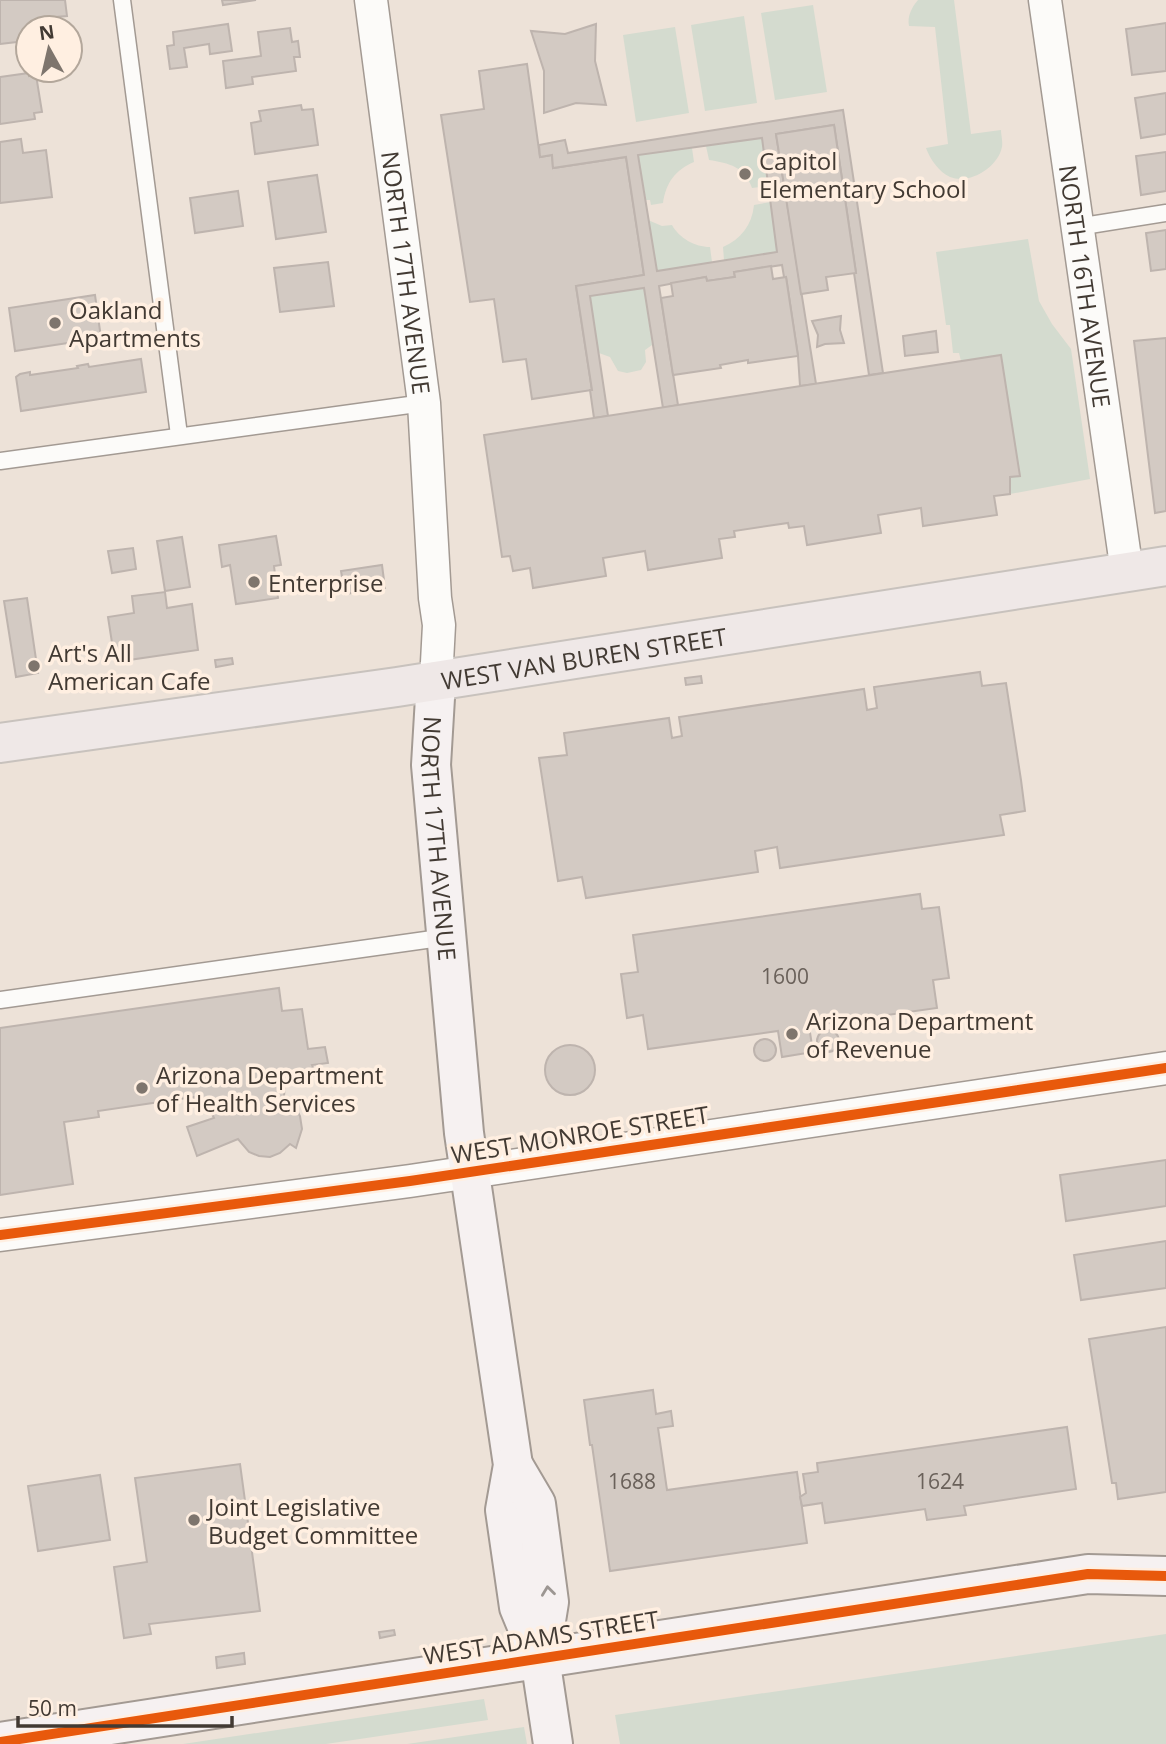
<svg xmlns="http://www.w3.org/2000/svg" width="1166" height="1744" font-family="'Open Sans',sans-serif">
  <style>
    .green { fill: #d4dbcf }
    .building { fill: #d3cac3; stroke: #beb4ae; stroke-width: 2; fill-rule: evenodd }
    .lines { fill: none; stroke-linecap: round; stroke-linejoin: round }
    .service-casing { stroke: #a39a93; stroke-width: 19 }
    .minor-casing { stroke: #a39a93; stroke-width: 35 }
    .secondary-casing { stroke: #a39a93; stroke-width: 42 }
    .primary-casing { stroke: #c8c2bd; stroke-width: 42 }
    .service { stroke: #fcfbf9; stroke-width: 16 }
    .minor { stroke: #fcfbf9; stroke-width: 32 }
    .secondary { stroke: #f6f1f1; stroke-width: 38 }
    .primary { stroke: #efe8e7; stroke-width: 38 }
    .cycleway-casing { stroke: #ffefe1; stroke-width: 15 }
    .cycleway { stroke: #e8590c; stroke-width: 10 }
    .oneway { stroke: #9c9692 }
    .poi-dot { fill: #7e756d; stroke: #ffefe1; stroke-width: 2.5 }
    .labels { text-anchor: middle; dominant-baseline: central; stroke-width: 7; stroke-linejoin: round; paint-order: stroke }
    .number-label { font-size: 21px; fill: #6a615a }
    .poi-label { font-size: 24px; fill: #423a33; stroke: #ffefe1; text-anchor: start }
    .street-label { font-size: 24px; fill: #423a33; stroke: #ffefe1 }
  </style>
  <rect width="100%" height="100%" fill="#ede2d8"/>
  <!-- green -->
  <g class="green">
    <path d="M 918,0 L 954,0 L 971,134 L 1001,130 C 1001,135 1003,142 1002,147 C 998,167 970,185 950,177 C 939,172 930,159 926,148 L 948,144 L 935,27 L 909,26 C 907,16 912,7 918,0 Z"/>
    <polygon points="813,5 827,92 775,100 761,13"/>
    <polygon points="744,16 757,103 705,111 691,25"/>
    <polygon points="675,27 689,113 636,122 623,35"/>
    <path d="M 762,138 L 769,186 L 752,188 C 745,167 729,163 709,160 L 706,146 Z"/>
    <path d="M 692,148 L 694,162 C 675,170 666,183 663,203 L 651,205 L 650,200 L 646,200 L 638,155 Z"/>
    <path d="M 771,202 L 777,252 L 724,260 L 723,247 C 741,239 752,225 754,205 Z"/>
    <path d="M 648,220 L 662,226 L 672,225 C 679,238 695,247 710,247 L 712,262 L 657,271 Z"/>
    <polygon points="1028,239 1039,301 1052,324 1071,349 1090,479 1010,494 1010,477 1019,476 1001,355 961,361 959,353 953,353 950,325 946,325 936,252"/>
    <polygon points="644,288 652,345 645,350 646,362 641,370 627,373 618,371 610,357 599,353 590,296"/>
    <polygon points="1166,1634 1166,1744 620,1744 615,1715"/>
    <polygon points="484,1699 488,1720 326,1744 183,1744"/>
    <polygon points="524,1727 527,1744 407,1744"/>
  </g>
  <!-- building -->
  <g class="building">
    <polygon points="0,0 65,0 67,16 56,17 58,28 28,28 28,36 25,36 25,41 0,44"/>
    <polygon points="222,0 256,0 223,5"/>
    <polygon points="1166,23 1166,71 1132,75 1126,29"/>
    <polygon points="228,24 232,51 210,54 209,44 184,48 187,67 170,69 167,46 174,45 173,32"/>
    <polygon points="596,24 595,61 606,105 576,103 544,113 544,71 531,31 565,34"/>
    <polygon points="290,28 292,42 298,41 300,57 294,57 296,71 252,77 253,84 226,88 223,61 261,56 258,32"/>
    <polygon points="527,64 540,157 552,155 553,168 626,157 644,275 576,286 592,390 532,399 526,359 503,362 494,299 470,302 441,115 484,109 479,71"/>
    <polygon points="29,73 29,76 36,75 42,112 34,113 35,119 0,124 0,77"/>
    <polygon points="1166,93 1166,134 1141,138 1135,98"/>
    <polygon points="301,105 302,110 313,109 318,145 255,154 251,123 261,121 259,111"/>
    <path d="M 843,110 L 883,373 L 869,375 L 854,273 L 856,273 L 834,125 L 776,134 L 816,384 L 800,386 L 798,356 L 786,277 L 784,277 L 782,265 L 734,272 L 735,277 L 707,281 L 706,277 L 659,286 L 678,405 L 663,408 L 644,288 L 590,296 L 608,416 L 594,418 L 590,390 L 592,390 L 576,286 L 644,275 L 626,157 L 553,168 L 552,155 L 540,157 L 539,145 L 565,140 L 568,153 ZM 762,138 L 777,252 L 657,271 L 638,155 Z"/>
    <polygon points="834,125 856,273 826,277 828,290 801,294 776,134"/>
    <polygon points="21,139 23,153 46,150 52,197 0,203 0,142"/>
    <polygon points="1166,152 1166,191 1141,195 1136,156"/>
    <polygon points="317,175 326,232 276,239 268,182"/>
    <polygon points="238,191 243,226 195,233 190,198"/>
    <polygon points="1166,230 1166,269 1151,271 1146,233"/>
    <polygon points="328,262 334,306 280,312 274,268"/>
    <polygon points="771,266 773,279 786,277 798,356 748,363 748,360 720,365 721,368 673,375 661,298 673,296 671,283 706,277 707,281 735,277 734,272"/>
    <polygon points="95,295 101,338 15,351 9,308"/>
    <polygon points="841,316 840,330 844,343 825,344 817,347 818,335 812,321"/>
    <polygon points="936,331 938,352 905,356 903,336"/>
    <polygon points="1166,338 1166,511 1155,513 1134,341"/>
    <polygon points="1001,355 1020,476 1010,477 1010,494 994,496 997,515 923,526 921,508 878,515 881,533 807,545 804,526 789,528 788,523 734,531 735,537 719,539 722,558 648,570 645,551 603,558 606,576 533,588 530,568 513,571 510,556 502,557 484,435"/>
    <polygon points="141,359 146,392 21,411 16,377 20,374 30,372 30,375 78,368 77,366 88,364 89,367"/>
    <polygon points="276,536 281,565 274,566 278,598 236,604 230,565 222,567 219,545"/>
    <polygon points="182,537 190,587 165,591 157,541"/>
    <polygon points="133,548 136,569 112,573 108,551"/>
    <polygon points="382,565 385,588 345,594 341,571"/>
    <polygon points="165,592 167,608 192,604 198,650 115,662 108,617 134,613 132,596"/>
    <polygon points="27,598 38,673 16,677 4,601"/>
    <polygon points="232,658 233,664 216,667 215,660"/>
    <polygon points="980,672 982,686 1006,683 1021,780 1025,811 1000,815 1004,835 780,868 777,847 755,851 758,872 586,898 582,877 558,881 539,758 567,755 564,733 669,718 672,738 682,736 679,717 864,689 867,710 877,708 874,687"/>
    <polygon points="701,676 702,683 686,685 685,678"/>
    <polygon points="920,894 922,909 939,907 949,978 933,980 937,1008 809,1026 813,1052 782,1057 778,1031 648,1049 643,1015 627,1018 621,974 638,972 633,935"/>
    <polygon points="279,988 282,1011 302,1009 308,1049 325,1047 328,1063 312,1065 316,1075 285,1080 284,1097 294,1105 300,1116 302,1129 296,1148 290,1144 280,1153 270,1157 259,1156 249,1152 238,1139 197,1156 187,1127 214,1118 206,1102 195,1104 194,1097 98,1111 99,1117 64,1122 73,1184 0,1195 0,1028"/>
    <circle cx="828" cy="1041" r="11"/>
    <circle cx="765" cy="1050" r="11"/>
    <circle cx="570" cy="1070" r="25"/>
    <polygon points="1166,1160 1166,1206 1066,1221 1060,1175"/>
    <polygon points="1166,1241 1166,1288 1081,1300 1074,1255"/>
    <polygon points="1166,1327 1166,1492 1118,1499 1116,1483 1112,1483 1089,1339"/>
    <polygon points="653,1390 656,1414 671,1411 673,1426 658,1428 667,1490 797,1472 807,1543 610,1571 592,1445 590,1445 584,1400"/>
    <polygon points="1067,1427 1076,1489 964,1506 966,1515 927,1520 925,1509 825,1523 822,1503 802,1506 800,1497 806,1493 803,1474 818,1472 817,1463"/>
    <polygon points="240,1464 260,1611 149,1624 151,1634 124,1638 114,1567 147,1562 135,1478"/>
    <polygon points="100,1475 110,1540 38,1551 28,1486"/>
    <polygon points="394,1630 395,1635 380,1638 379,1632"/>
    <polygon points="244,1653 245,1664 217,1668 216,1657"/>
  </g>
  <g class="lines">
    <!-- service casing -->
    <g class="service-casing">
      <g id="service">
        <polyline points="122,0 179,435"/>
        <polyline points="1077,227 1166,213"/>
        <polyline points="0,461 424,403"/>
        <polyline points="0,1000 447,937"/>
      </g>
    </g>
    <!-- minor casing -->
    <g class="minor-casing">
      <g id="minor">
        <path id="s1" d="M 371,0 L 424,403 L 435,598 L 439,625 L 436,681"/>
        <path id="s2" d="M 1045,0 L 1127,572"/>
        <polyline points="0,1235 410,1181 1166,1068"/>
      </g>
    </g>
    <!-- secondary casing -->
    <g class="secondary-casing">
      <g id="secondary">
        <path id="s3" d="M 436,681 L 431,765 L 464,1133 L 513,1465 L 505,1510 L 519,1607 L 540,1658 L 553,1744"/>
        <polyline points="513,1465 536,1504 549,1602 540,1658"/>
        <polyline points="0,1742 1088,1574 1166,1576"/>
      </g>
    </g>
    <!-- primary casing -->
    <g class="primary-casing">
      <g id="primary">
        <path id="s4" d="M 0,743 L 397,687 L 1166,566"/>
      </g>
    </g>
    <!-- service -->
    <use href="#service" class="service"/>
    <!-- minor -->
    <use href="#minor" class="minor"/>
    <!-- secondary -->
    <use href="#secondary" class="secondary"/>
    <!-- primary -->
    <use href="#primary" class="primary"/>
    <!-- cycleway casing -->
    <g class="cycleway-casing">
      <g id="cycleway">
        <polyline points="0,1235 410,1181 1166,1068"/>
        <polyline points="0,1742 1088,1574 1166,1576"/>
      </g>
    </g>
    <!-- cycleway -->
    <use href="#cycleway" class="cycleway"/>
  </g>
  <!-- one-way arrows -->
  <defs><path id="oneway-chevron" d="M-2-3.5L2.5 0L-2 3.5" fill="none" stroke-width="1.6" stroke-linecap="round" stroke-linejoin="round" transform="scale(1.75)"/></defs>
  <use class="oneway" href="#oneway-chevron" transform="translate(548 1591) rotate(-97)"/>
  <!-- markers -->
  <g class="poi-dot">
    <circle cx="745" cy="174" r="7"/>
    <circle cx="55" cy="323" r="7"/>
    <circle cx="254" cy="582" r="7"/>
    <circle cx="34" cy="666" r="7"/>
    <circle cx="792" cy="1034" r="7"/>
    <circle cx="142" cy="1088" r="7"/>
    <circle cx="194" cy="1520" r="7"/>
  </g>
  <g class="labels">
    <!-- number labels -->
    <g class="number-label">
      <text x="785" y="976">1600</text>
      <text x="632" y="1481">1688</text>
      <text x="940" y="1481">1624</text>
    </g>
    <!-- poi labels -->
    <g class="poi-label">
      <text x="759" y="160">Capitol<tspan x="759" dy="28">Elementary School</tspan></text>
      <text x="69" y="309">Oakland<tspan x="69" dy="28">Apartments</tspan></text>
      <text x="268" y="582">Enterprise</text>
      <text x="48" y="652">Art's All<tspan x="48" dy="28">American Cafe</tspan></text>
      <text x="806" y="1020">Arizona Department<tspan x="806" dy="28">of Revenue</tspan></text>
      <text x="156" y="1074">Arizona Department<tspan x="156" dy="28">of Health Services</tspan></text>
      <text x="208" y="1506">Joint Legislative<tspan x="208" dy="28">Budget Committee</tspan></text>
    </g>
    <!-- street labels -->
    <g class="street-label">
      <text stroke="none"><textPath href="#s1" startOffset="275">NORTH 17TH AVENUE</textPath></text>
      <text stroke="none"><textPath href="#s2" startOffset="289">NORTH 16TH AVENUE</textPath></text>
      <text stroke="none"><textPath href="#s4" startOffset="590">WEST VAN BUREN STREET</textPath></text>
      <text stroke="none"><textPath href="#s3" startOffset="158">NORTH 17TH AVENUE</textPath></text>
      <text transform="translate(580 1134) rotate(-9)">WEST MONROE STREET</text>
      <text transform="translate(541 1637) rotate(-9)">WEST ADAMS STREET</text>
    </g>
  </g>
  <!-- north arrow -->
  <g transform="translate(49 49) rotate(352)"><circle r="33" fill="#ffefe1" stroke="#b3a79b" stroke-width="2"/>
  <path d="M0-5L12 26L0 18L-12 26Z" fill="#7e756d"/>
  <text y="-10" font-size="19" font-weight="bold" text-anchor="middle" fill="#423a33">N</text>
  </g>
  <!-- scale -->
  <path d="M18 1716v10h214v-10" fill="none" stroke="#423a33" stroke-width="3.5"/>
  <text x="28" y="1716" font-size="21" fill="#423a33" stroke="#ffefe1" stroke-width="5" paint-order="stroke">50 m</text>
</svg>
